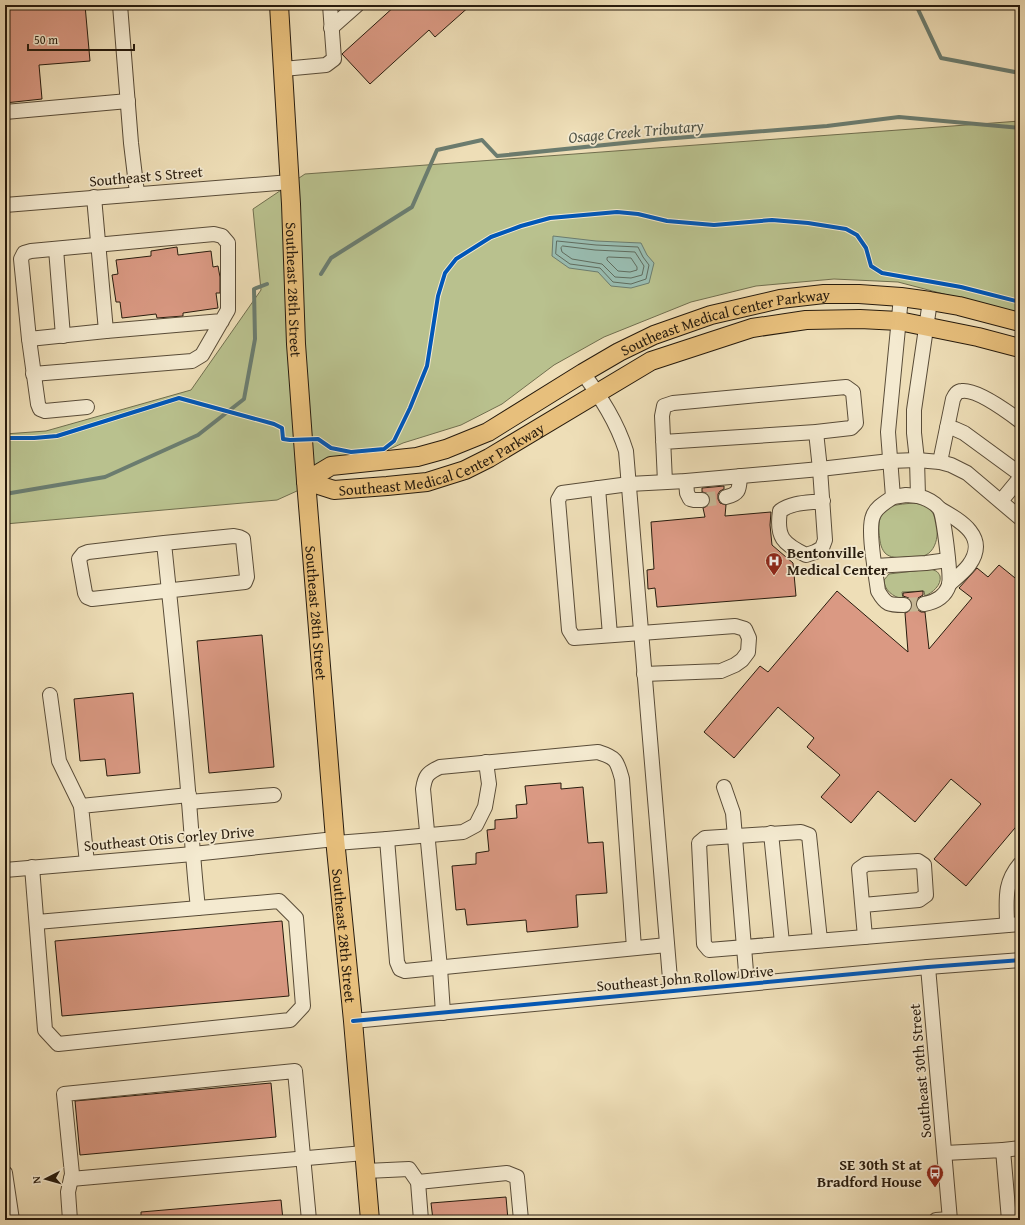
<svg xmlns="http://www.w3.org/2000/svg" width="1025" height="1225" font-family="'Gentium Book Plus',serif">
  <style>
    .green { fill: #b9c18e; stroke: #706e4e }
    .water { fill: #99bcb0; stroke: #6b7c6f }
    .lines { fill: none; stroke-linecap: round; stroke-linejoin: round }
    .shore { stroke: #606c5e; stroke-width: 1 }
    .stream { stroke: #6b7c6f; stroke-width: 4 }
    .building { fill: #da9983; stroke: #271b0d }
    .minor-tunnel { stroke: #c6b795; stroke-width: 14; stroke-dasharray: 14 7; stroke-linecap: butt }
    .minor-casing { stroke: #594c38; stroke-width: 16 }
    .major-casing { stroke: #271b0d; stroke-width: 20 }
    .minor { stroke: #f4ead0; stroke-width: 14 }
    .major { stroke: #e7bf7c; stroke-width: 18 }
    .cycleway-casing { stroke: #f4ead0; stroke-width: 6 }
    .cycleway { stroke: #0057b8; stroke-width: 4 }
    .labels { text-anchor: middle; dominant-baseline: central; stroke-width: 3.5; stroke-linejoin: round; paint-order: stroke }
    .street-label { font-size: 15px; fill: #271b0d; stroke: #f4ead0 }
    .poi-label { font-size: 15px; font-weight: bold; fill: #271b0d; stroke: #f4ead0; text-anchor: start }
    .water-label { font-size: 16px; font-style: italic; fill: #4f5346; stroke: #f4ead0 }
  </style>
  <rect width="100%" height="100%" fill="#eedeb7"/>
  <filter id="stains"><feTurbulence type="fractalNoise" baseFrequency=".005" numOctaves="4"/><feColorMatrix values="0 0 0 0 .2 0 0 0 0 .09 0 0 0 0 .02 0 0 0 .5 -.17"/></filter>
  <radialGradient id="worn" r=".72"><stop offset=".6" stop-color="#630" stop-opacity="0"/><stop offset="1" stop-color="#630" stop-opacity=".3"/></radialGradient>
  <!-- green -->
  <g class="green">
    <polygon points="1020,121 1020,314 898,282 834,279 756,286 691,302 604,337 554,365 502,404 461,425 403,443 277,500 5,524 5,434 46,431 191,390 261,290 253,209 305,174"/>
    <path d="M 914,503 C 920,504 925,505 929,508 C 940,519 941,547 926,555 C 921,557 911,556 905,557 C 898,558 890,558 885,553 C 880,547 880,540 879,533 C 877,505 892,505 914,503 Z"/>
    <path d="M 931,569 L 936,571 C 938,572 939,574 940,576 C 942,585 932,593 925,596 L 924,591 L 902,592 L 903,599 C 893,597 884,590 884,580 L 889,574 Z"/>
  </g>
  <!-- water -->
  <polygon class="water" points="553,236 596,241 641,243 647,255 654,263 649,283 631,288 611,286 598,272 569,268 552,256"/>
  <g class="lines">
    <!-- shore -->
    <g class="shore">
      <polygon points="557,241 596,245 638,247 643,257 649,265 646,279 631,284 613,282 600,268 570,264 556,254"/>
      <polygon points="563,246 595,250 635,252 644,266 642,275 631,278 615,277 602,264 572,259 562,252 561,248"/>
      <polygon points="609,257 631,258 637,267 637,270 630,272 618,271 607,260 607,258"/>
    </g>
    <!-- stream -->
    <g class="stream">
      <polyline points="916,5 941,58 1020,73"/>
      <polyline points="321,274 331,258 412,207 437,150 482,140 497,156 663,139 827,126 899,117 1020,128"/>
      <polyline points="5,494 105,477 198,435 244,399 255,339 254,289 267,284"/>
    </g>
  </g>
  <!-- building -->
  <g class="building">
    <polygon points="5,5 85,5 90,61 39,65 42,99 5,103"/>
    <polygon points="396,5 471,5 435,37 429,30 370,84 342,54"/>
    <polygon points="177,247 178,255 211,251 213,267 218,266 220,277 220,293 216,293 218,308 183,313 183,316 157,318 156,314 122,318 120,302 116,302 112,275 118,274 116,260 151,256 151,251"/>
    <polygon points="724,486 724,489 720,491 718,494 718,499 720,503 726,505 725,516 771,512 770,525 772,545 793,563 796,596 657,607 655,588 648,589 647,570 654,569 651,522 705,517 703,508 709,505 710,500 710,496 707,493 702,492 702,488"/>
    <polygon points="999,565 1020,582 1020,822 966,886 934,859 981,804 951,779 915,822 878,791 851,823 821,797 840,775 807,747 814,738 778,707 734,758 704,732 760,666 768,672 837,591 908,652 905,613 911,610 912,605 911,600 909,598 903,596 903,593 923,591 923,595 918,598 916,601 916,605 918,610 921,612 925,612 929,649 972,598 959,588 977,568 988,577"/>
    <polygon points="262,635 274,767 209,773 197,641"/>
    <polygon points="133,693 140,773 107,776 105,759 80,761 74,699"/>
    <polygon points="561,783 561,789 583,787 588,843 603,842 607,893 576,895 578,927 527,932 526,920 467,925 465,909 456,910 452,866 476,864 476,853 489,851 487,830 495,829 495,820 517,818 516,805 527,804 525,786"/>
    <polygon points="282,921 289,996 62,1016 55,941"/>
    <polygon points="271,1083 276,1137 80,1155 75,1101"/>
    <polygon points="506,1197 508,1220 433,1220 431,1203"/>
    <polygon points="281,1200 283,1220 141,1220 141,1212"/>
  </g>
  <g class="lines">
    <!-- minor-tunnel -->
    <g class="minor-tunnel">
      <polyline points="702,500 726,497"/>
      <polyline points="904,605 924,604"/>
    </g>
    <!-- minor casing -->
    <g class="minor-casing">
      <g id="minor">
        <polyline points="120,5 131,143 137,193"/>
        <polyline points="331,28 357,5"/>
        <polyline points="283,69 326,65 334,59 330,5"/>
        <polyline points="5,112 128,101"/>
        <polyline points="94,197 106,331"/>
        <polyline points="5,205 290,182"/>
        <polyline points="56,249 63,336"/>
        <path d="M 901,297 L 888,432 L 893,497 C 886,502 876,507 873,516 C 867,530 876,574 878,591 C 886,605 889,605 904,605"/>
        <polyline points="29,339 38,404 40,409 45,411 87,407"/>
        <path d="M 583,373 C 601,398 617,422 626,451 L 671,991"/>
        <polyline points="33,374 192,361 202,355 228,310 228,243 222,236 214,234 31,251 24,253 21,259 29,339 106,331 222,321"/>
        <polyline points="947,428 955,429 964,433 1020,474"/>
        <path d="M 816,432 L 820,469 L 825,540 L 822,548 L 815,552 L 806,555 C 783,544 776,537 780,511 C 792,502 808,503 823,501"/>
        <polyline points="663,442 816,432 851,428 856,423 853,392 846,387 673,403 664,406 662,416 665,482"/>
        <path d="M 940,462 L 953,399 C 955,395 957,391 962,391 C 977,389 1008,412 1020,421"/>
        <polyline points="686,481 687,493 690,499 694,500 702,500"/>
        <polyline points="598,488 610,635"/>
        <path d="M 726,497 C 740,494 739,489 740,476"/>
        <polyline points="893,497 906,495 918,496"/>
        <polyline points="1001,501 1020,478"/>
        <path d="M 940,509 C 961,521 989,537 969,565 C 964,572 956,578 949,584"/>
        <path d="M 164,543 L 234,536 L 239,537 L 243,539 L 247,577 L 245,582 L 92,599 L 87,597 L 85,593 L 79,559 L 83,554 L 88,552 L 164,543 C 173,629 182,716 189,802 C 192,838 194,873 198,908"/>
        <polyline points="875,566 926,563 948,560"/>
        <path d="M 924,604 C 936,602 945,597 949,585 C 951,577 944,514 939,508 C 934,502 925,498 918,496 L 917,460 L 914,433 L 914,410 L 930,301"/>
        <polyline points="644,674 721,671 735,665 742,660 748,652 749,638 745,629 735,626 574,638 569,630 558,500 562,493 629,484 686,481 820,469 890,461 917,460 940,462 951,465 967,473 1020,518"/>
        <polyline points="50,695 59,761 81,806"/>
        <polyline points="724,787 733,813 747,984"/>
        <polyline points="189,802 274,795"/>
        <polyline points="771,833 782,943"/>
        <polyline points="387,839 463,832 476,825 485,807 489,784 486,762"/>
        <polyline points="336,843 387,839 397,962 400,969 405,971 667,945"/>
        <polyline points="87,863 81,806 189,795"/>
        <polyline points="32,867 45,1030 58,1044 290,1020 303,1006 296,918 279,901 37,922"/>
        <polyline points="5,870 193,854 335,839"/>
        <polyline points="863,905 919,900 926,895 924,865 918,861 866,864 859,869 865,937"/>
        <path d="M 1007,925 C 1007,901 1003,884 1020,864"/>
        <polyline points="820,940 809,835 801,832 705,838 699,843 704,944 709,950 1020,924"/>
        <polyline points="928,967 950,1220"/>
        <path d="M 443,1013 L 440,968 L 423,789 C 425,776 427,773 440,767 L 598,752 C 617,758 617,761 622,779 L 634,948"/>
        <polyline points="353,1021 928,967 1020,960"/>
        <polyline points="1003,1150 1020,1148"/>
        <polyline points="945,1153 1003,1150 1009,1220"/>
        <polyline points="366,1171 409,1169 418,1182 421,1220"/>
        <polyline points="5,1173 12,1220"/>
        <polyline points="71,1179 364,1153"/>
        <polyline points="418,1182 507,1173 517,1177 521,1220"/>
        <polyline points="70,1220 68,1192 72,1174 64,1094 295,1071 309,1220"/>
        <polyline points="936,1220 950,1219"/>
      </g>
    </g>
    <!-- major casing -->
    <g class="major-casing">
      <g id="major">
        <path id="s1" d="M 279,5 L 291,204 L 296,344 L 306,481 L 335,839 L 353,1021 L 370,1220"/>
        <path id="s2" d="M 306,481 L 331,466 L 417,457 L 446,449 L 488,432 L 583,373 L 619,352 L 654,335 L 711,315 L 780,299 L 824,294 L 859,294 L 901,297 L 930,301 L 959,306 L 1020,322"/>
        <path id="s3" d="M 306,481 L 334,490 L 387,486 L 427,482 L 465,470 L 489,458 L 651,361 L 752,328 L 806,320 L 860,319 L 899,321 L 978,337 L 1020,348"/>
      </g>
    </g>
    <!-- minor -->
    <use href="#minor" class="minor"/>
    <!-- major -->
    <use href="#major" class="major"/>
    <!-- cycleway casing -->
    <g class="cycleway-casing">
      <g id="cycleway">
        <polyline points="5,438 34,438 57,436 179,398 274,424 282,428 283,439 290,440 318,439 331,448 351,452 384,449 394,441 410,408 427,366 438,296 445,273 456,259 491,237 521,226 550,218 617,212 638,214 667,221 714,225 772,220 808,223 846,229 857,235 866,248 871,266 882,273 961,287 1020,302"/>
        <polyline points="353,1021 928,967 1020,960"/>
      </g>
    </g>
    <!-- cycleway -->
    <use href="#cycleway" class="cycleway"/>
  </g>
  <!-- icons -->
  <defs>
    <g id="hospital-pin" transform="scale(0.9)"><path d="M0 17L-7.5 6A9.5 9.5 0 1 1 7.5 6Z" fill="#8f2418" stroke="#f4ead0"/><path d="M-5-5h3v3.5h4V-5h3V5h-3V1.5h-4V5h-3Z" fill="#fff"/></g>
    <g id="bus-pin" transform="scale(0.9)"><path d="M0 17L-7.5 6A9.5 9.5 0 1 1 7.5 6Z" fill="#8f2418" stroke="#f4ead0"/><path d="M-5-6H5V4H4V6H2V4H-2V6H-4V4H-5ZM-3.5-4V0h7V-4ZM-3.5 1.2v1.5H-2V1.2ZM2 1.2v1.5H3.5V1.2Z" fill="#fff"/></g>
  </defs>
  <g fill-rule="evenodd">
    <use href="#hospital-pin" x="774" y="561"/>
    <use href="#bus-pin" x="935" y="1173"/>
  </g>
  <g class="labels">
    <!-- street labels -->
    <g class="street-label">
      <text transform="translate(146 176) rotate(-5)">Southeast S Street</text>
      <text stroke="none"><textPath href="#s1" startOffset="285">Southeast 28th Street</textPath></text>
      <text stroke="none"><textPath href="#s2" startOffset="456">Southeast Medical Center Parkway</textPath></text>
      <text stroke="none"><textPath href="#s3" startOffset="143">Southeast Medical Center Parkway</textPath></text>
      <text stroke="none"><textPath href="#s1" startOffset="609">Southeast 28th Street</textPath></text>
      <text transform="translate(169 838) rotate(-5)">Southeast Otis Corley Drive</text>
      <text stroke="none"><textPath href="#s1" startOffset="933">Southeast 28th Street</textPath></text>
      <text transform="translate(685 978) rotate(-5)">Southeast John Rollow Drive</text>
      <text transform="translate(920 1071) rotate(-95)">Southeast 30th Street</text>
    </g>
    <!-- poi labels -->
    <g class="poi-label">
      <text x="787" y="552">Bentonville<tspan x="787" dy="17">Medical Center</tspan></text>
      <text x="922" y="1164" text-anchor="end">SE 30th St at<tspan x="922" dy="17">Bradford House</tspan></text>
    </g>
    <!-- water labels -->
    <g class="water-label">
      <text transform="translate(636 131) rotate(-5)">Osage Creek Tributary</text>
    </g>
  </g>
  <!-- margin -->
  <rect width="1025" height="1225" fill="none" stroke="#eedeb7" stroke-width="20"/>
  <rect x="6" y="6" width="1013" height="1213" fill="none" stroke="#271b0d" stroke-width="2"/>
  <rect x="10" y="10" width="1005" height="1205" fill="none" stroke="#271b0d"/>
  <!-- north arrow -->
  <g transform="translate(46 1179) rotate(264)" stroke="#f4ead0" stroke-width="3" paint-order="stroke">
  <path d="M0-3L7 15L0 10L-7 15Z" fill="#271b0d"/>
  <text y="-6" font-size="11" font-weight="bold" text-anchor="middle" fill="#271b0d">N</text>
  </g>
  <!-- scale -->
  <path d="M28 44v6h106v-6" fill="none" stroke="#271b0d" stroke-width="2"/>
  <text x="34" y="44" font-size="12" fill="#271b0d" stroke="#f4ead0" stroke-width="3" paint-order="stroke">50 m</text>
  <rect width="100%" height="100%" filter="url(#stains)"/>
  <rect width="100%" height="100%" fill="url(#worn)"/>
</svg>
